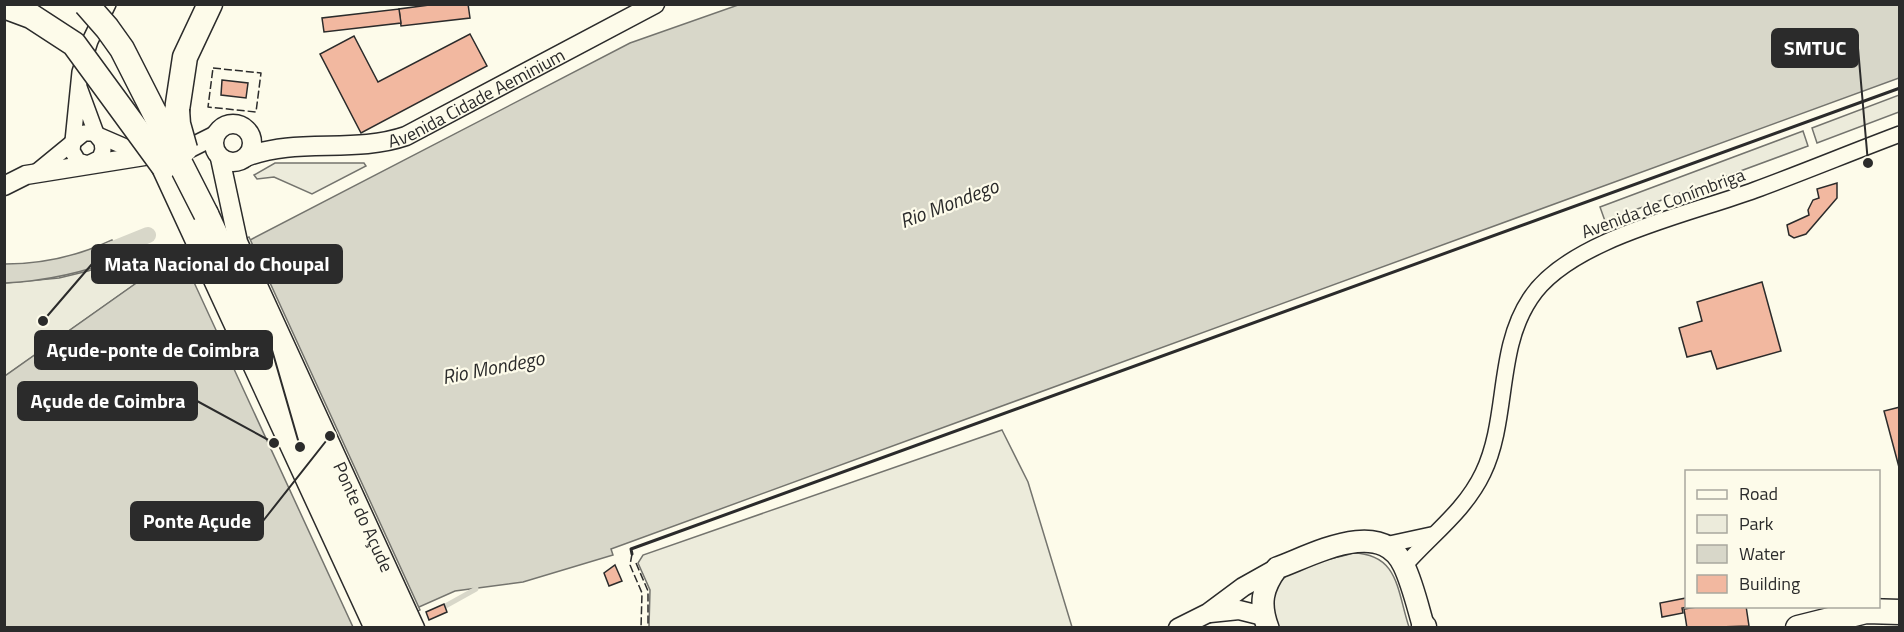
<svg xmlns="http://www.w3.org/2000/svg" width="1904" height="632" font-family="'Titillium Web',sans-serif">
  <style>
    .green { fill: #ecebdb; stroke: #74746e; stroke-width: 1.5 }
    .water { fill: #d8d7c9; stroke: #74746e; stroke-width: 1.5 }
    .pier { fill: #fdfbea; stroke: #74746e; stroke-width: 1.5 }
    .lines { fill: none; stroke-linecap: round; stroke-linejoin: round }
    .stream { stroke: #d8d7c9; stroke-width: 5 }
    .canal { stroke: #d8d7c9; stroke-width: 16 }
    .building { fill: #f2b8a0; stroke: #2b2b2b; stroke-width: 1.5 }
    .minor-casing { stroke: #2b2b2b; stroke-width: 18 }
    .tertiary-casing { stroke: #2b2b2b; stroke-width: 21 }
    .secondary-casing { stroke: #2b2b2b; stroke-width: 24 }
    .primary-casing { stroke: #2b2b2b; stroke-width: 27 }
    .trunk-casing { stroke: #2b2b2b; stroke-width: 27 }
    .minor { stroke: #fdfbea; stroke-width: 15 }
    .tertiary { stroke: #fdfbea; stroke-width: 18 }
    .secondary { stroke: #fdfbea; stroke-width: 21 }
    .primary { stroke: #fdfbea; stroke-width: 24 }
    .trunk { stroke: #fdfbea; stroke-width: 24 }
    .trunk-bridge-casing { stroke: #2b2b2b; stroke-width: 27; stroke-linecap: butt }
    .trunk-bridge { stroke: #fdfbea; stroke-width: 24 }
    .fence { stroke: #2b2b2b; stroke-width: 1.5; stroke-dasharray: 8 3; stroke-linecap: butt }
    .wall { stroke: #2b2b2b; stroke-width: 3 }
    .labels { text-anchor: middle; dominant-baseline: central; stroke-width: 4.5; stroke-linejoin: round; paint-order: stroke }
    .street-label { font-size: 18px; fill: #2b2b2b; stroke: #fdfbea }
    .water-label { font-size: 20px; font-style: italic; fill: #2b2b2b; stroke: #fdfbea }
    .leader { fill: none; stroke: #2b2b2b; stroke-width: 2 }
    .callout-dot { fill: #2b2b2b; stroke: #fdfbea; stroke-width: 2 }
    .callout { fill: #2b2b2b; stroke: #2b2b2b; stroke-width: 2 }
    .callout-label { font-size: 20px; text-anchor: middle; font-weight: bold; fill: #fff }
  </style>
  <rect width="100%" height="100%" fill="#fdfbea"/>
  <!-- green -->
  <g class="green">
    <polygon points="1899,95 1899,112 1817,143 1812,128"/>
    <polygon points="1803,131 1808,146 1605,221 1600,207"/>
    <polygon points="275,163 364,163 366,166 312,194 274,177 257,179 254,175"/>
    <polygon points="156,247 152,272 5,376 5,283 59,278 88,271"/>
    <polygon points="1002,430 1028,482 1072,627 649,627 650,590 638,563 643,555"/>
    <path d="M 1353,553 C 1399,554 1397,591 1409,627 L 1277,627 C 1276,619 1271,608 1272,599 C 1275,566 1328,561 1353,553 Z"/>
  </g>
  <!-- water -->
  <g class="water">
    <polygon points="738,5 1899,5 1899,78 611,549 613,555 523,582 455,591 374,627 5,628 5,376 152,272 165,276 177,273 252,239 630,43"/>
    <path d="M 112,240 L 120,258 C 81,274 46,281 5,283 L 5,264 C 42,264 78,256 112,240 Z"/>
  </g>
  <!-- pier -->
  <polygon class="pier" points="249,237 420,610 381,628 353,627 186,265"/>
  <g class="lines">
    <!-- stream -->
    <polyline class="stream" points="440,609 476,589 475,583"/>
    <!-- canal -->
    <polyline class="canal" points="96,256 148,235"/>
  </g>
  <!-- building -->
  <g class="building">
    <polygon points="437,4 468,4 470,18 401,26 399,9"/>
    <polygon points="399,9 401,23 324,32 322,18"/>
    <polygon points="470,34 487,66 361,133 320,54 354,36 378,82"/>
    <polygon points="222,80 248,83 246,98 221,95"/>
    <polygon points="1837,183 1837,198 1806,234 1794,238 1789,235 1787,225 1809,215 1808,210 1813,200 1819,198 1817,189"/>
    <polygon points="1762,282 1781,351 1717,369 1711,351 1687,357 1679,328 1702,321 1697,302"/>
    <polygon points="1900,407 1900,471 1884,411"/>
    <polygon points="615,565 622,581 609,586 604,573"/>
    <polygon points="1686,598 1686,606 1693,606 1682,608 1683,613 1662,617 1660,603"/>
    <polygon points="444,604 447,612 429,620 426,612"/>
    <polygon points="1703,606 1746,606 1749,626 1687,628 1684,609"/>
  </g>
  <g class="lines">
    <!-- minor casing -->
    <g class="minor-casing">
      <g id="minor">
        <polyline points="79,87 97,136 102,142 103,150 100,158 88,164 78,161 72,151 80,72 90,41 108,4"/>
        <polyline points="34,174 84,133 93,133 144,155"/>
        <polyline points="1385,545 1431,535"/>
        <path d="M 1404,566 C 1431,535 1465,511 1483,473 C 1509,419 1496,350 1530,299 C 1568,239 1691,214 1755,190 C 1804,172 1852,152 1900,134"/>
      </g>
    </g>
    <!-- tertiary casing -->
    <g class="tertiary-casing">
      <g id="tertiary">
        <circle cx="233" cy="143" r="19"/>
        <path id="s1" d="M 246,157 C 297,137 354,154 406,136 L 655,4"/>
        <path id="s2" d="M 220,158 L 238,242 L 415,628"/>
        <polyline points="4,186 26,175 188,149 214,136"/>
        <polyline points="1210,613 1239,610 1263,616"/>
        <polyline points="1178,628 1208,613 1243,587 1277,568"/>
      </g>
    </g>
    <!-- secondary casing -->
    <g class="secondary-casing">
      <path id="secondary" d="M 1268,628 C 1259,604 1262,588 1277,568 C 1313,555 1381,516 1404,566 C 1413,585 1418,608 1424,628"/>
    </g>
    <!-- primary casing -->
    <g class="primary-casing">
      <g id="primary">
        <polyline points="1424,627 1424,628"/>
        <polyline points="1798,628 1866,611 1900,612"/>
      </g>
    </g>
    <!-- trunk casing -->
    <g class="trunk-casing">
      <g id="trunk">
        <polyline points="177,110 185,57 210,4"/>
        <polyline points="164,167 377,628"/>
        <polyline points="206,214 398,628"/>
      </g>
    </g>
    <!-- minor -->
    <use href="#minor" class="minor"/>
    <!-- tertiary -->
    <use href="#tertiary" class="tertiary"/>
    <!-- secondary -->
    <use href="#secondary" class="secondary"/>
    <!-- primary -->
    <use href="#primary" class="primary"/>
    <!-- trunk -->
    <use href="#trunk" class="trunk"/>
    <!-- trunk-bridge casing -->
    <g class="trunk-bridge-casing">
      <g id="trunk-bridge">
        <polyline points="86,4 107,28 122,49 206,214"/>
        <polyline points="4,6 31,16 74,44 164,167"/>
        <polyline points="177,110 178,124 185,149"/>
      </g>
    </g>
    <!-- trunk-bridge -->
    <use href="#trunk-bridge" class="trunk-bridge"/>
    <!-- fence -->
    <g class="fence">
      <polygon points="213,68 261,73 256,112 208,107"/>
      <polyline points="632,554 630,565 642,593 641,628"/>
      <polyline points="636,563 648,591 648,628"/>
    </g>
    <!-- wall -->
    <polyline class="wall" points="632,554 631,549 1900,88"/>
  </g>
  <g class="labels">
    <!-- street labels -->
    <g class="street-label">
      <text stroke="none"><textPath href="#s1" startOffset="242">Avenida Cidade Aeminium</textPath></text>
      <text transform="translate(1663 203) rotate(-20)">Avenida de Conímbriga</text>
      <text stroke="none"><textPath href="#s2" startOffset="388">Ponte do Açude</textPath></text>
    </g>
    <!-- water labels -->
    <g class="water-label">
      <text transform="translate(949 203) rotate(-21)">Rio Mondego</text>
      <text transform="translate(493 367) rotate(-11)">Rio Mondego</text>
    </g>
  </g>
  <!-- callouts -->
  <path class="leader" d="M1868 163L1858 48M43 321L92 264M300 447L272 350M274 443L197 401M330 436L263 521"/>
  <g class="callout-dot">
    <circle cx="1868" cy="163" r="6"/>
    <circle cx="43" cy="321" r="6"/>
    <circle cx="300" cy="447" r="6"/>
    <circle cx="274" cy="443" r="6"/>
    <circle cx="330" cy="436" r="6"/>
  </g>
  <g class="callout">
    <rect x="1772" y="29" width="86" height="38" rx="6"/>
    <rect x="92" y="245" width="250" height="38" rx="6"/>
    <rect x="35" y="331" width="237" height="38" rx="6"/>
    <rect x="18" y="382" width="179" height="38" rx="6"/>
    <rect x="131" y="502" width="132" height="38" rx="6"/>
  </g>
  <g class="callout-label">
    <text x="1815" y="55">SMTUC</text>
    <text x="217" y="271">Mata Nacional do Choupal</text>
    <text x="153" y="357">Açude-ponte de Coimbra</text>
    <text x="108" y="408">Açude de Coimbra</text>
    <text x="197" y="528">Ponte Açude</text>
  </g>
  <!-- border -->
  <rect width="1904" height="632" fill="none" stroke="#2b2b2b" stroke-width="12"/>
  <!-- legend -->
  <rect x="1685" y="470" width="195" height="138" fill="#fdfbea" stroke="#a9a89e" stroke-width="1.5"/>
  <rect x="1697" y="490" width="30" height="9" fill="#fdfbea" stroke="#a9a89e" stroke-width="1.5"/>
  <text x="1739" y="500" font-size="18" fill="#2b2b2b">Road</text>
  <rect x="1697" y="515" width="30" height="18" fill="#ecebdb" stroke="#a9a89e" stroke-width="1.5"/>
  <text x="1739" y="530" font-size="18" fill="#2b2b2b">Park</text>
  <rect x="1697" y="545" width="30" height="18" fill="#d8d7c9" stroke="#a9a89e" stroke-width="1.5"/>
  <text x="1739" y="560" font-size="18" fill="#2b2b2b">Water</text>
  <rect x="1697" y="575" width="30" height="18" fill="#f2b8a0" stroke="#a9a89e" stroke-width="1.5"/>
  <text x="1739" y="590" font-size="18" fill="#2b2b2b">Building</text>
</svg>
